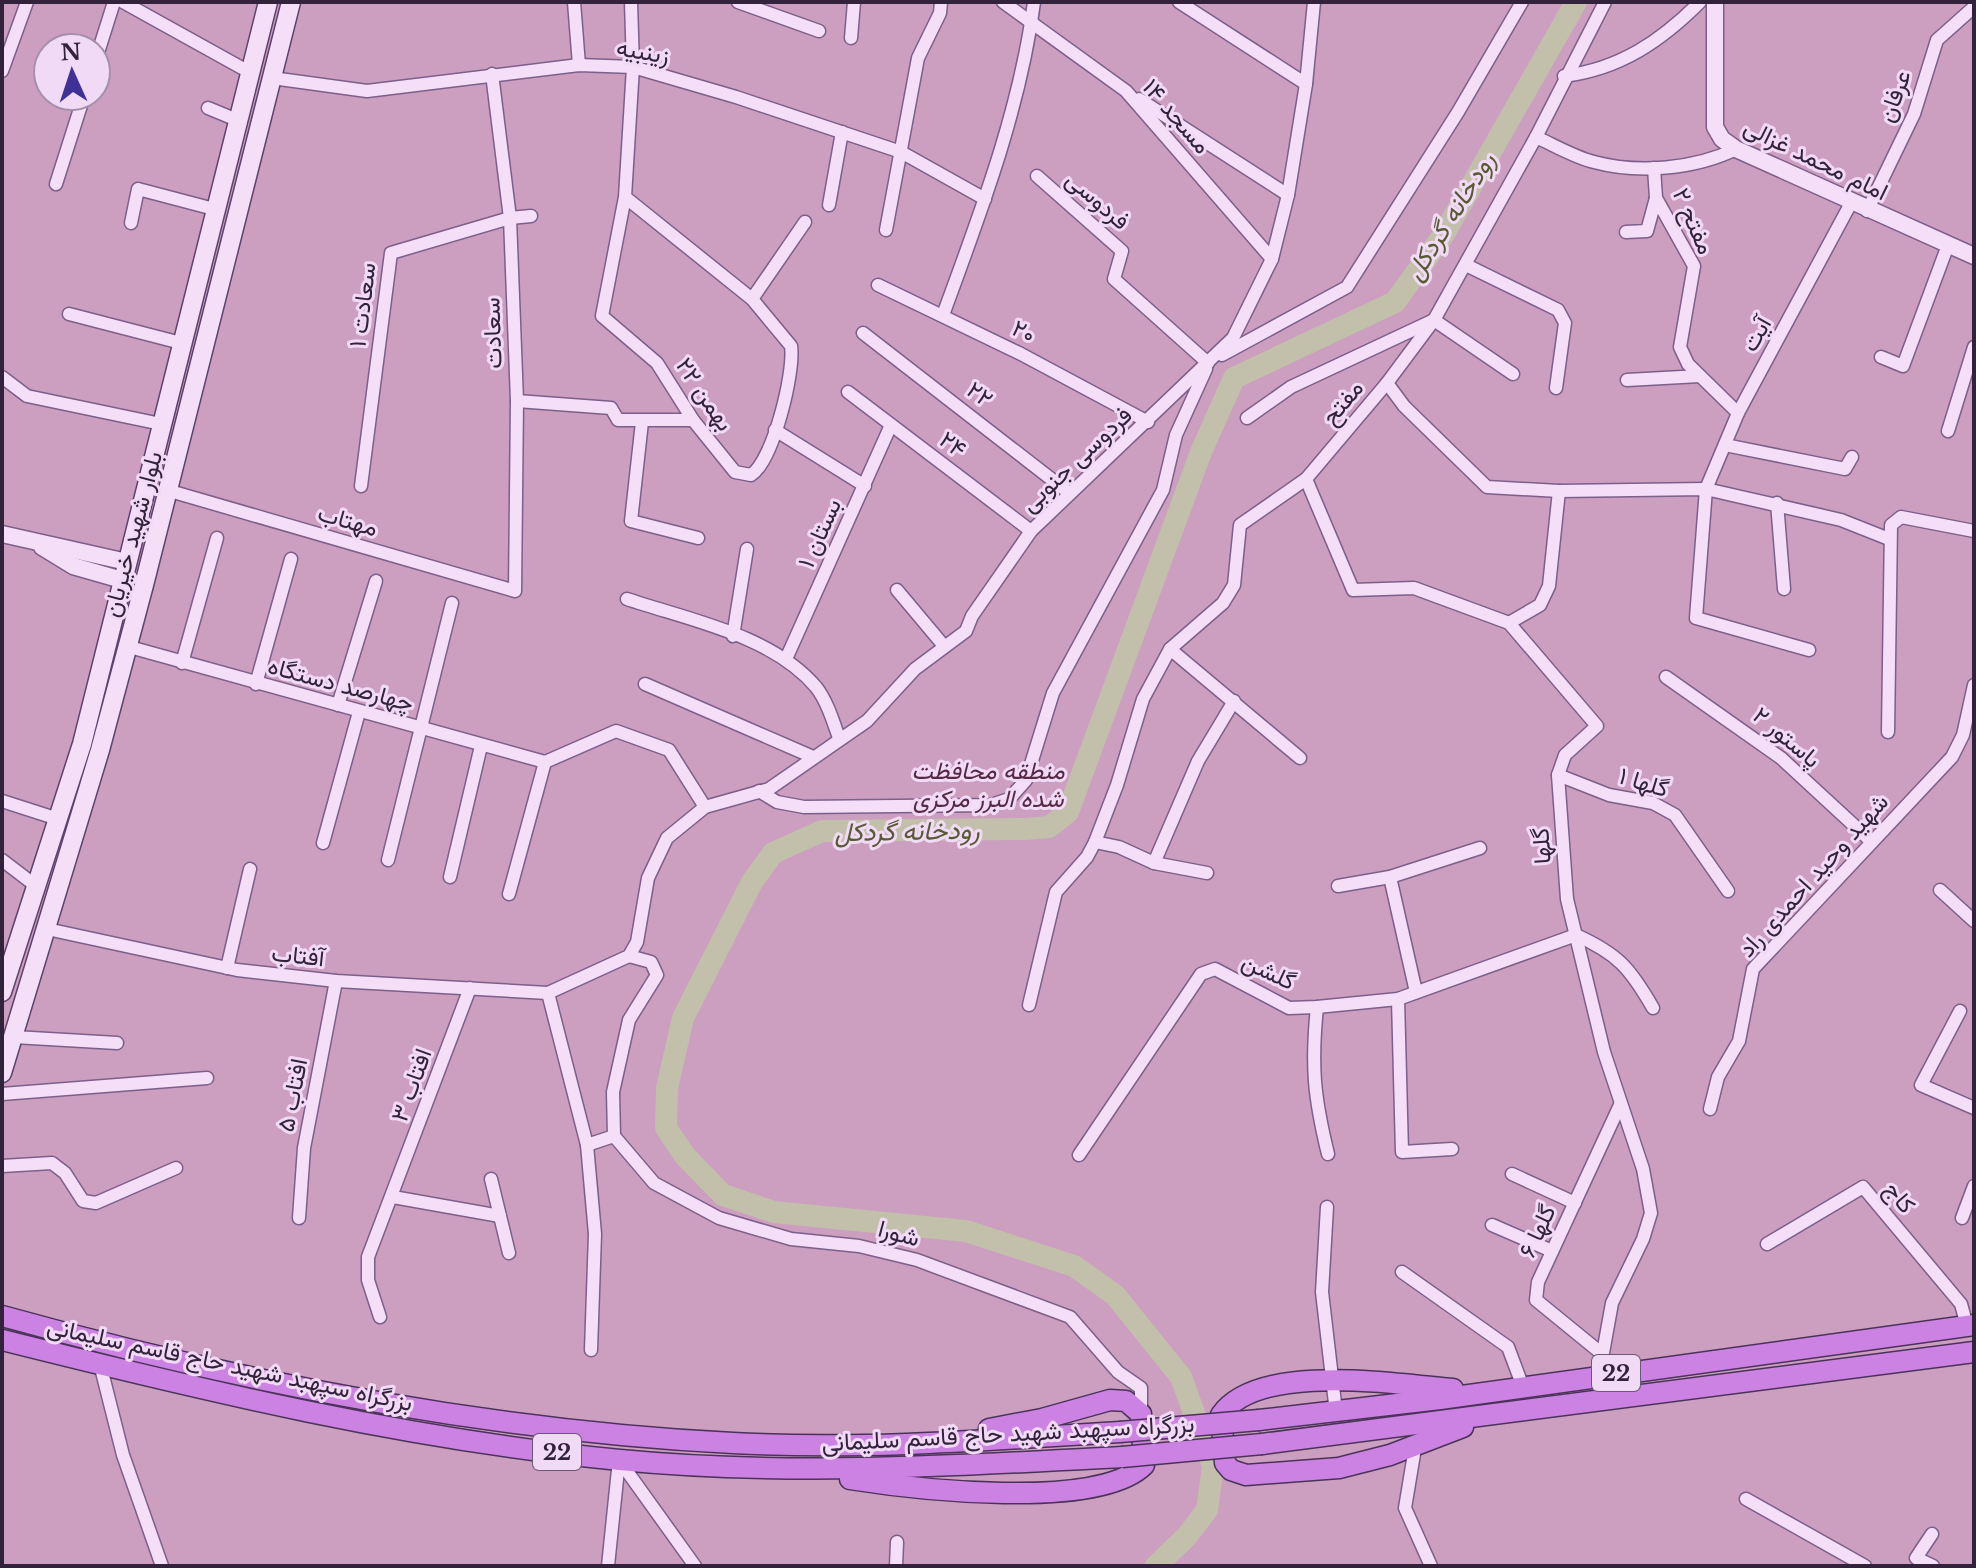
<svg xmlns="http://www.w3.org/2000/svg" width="1976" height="1568" font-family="'Libre Baskerville',Vazirmatn,serif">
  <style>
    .green { fill: #cc9ec0; fill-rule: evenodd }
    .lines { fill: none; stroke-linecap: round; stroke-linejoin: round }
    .river { stroke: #c2bfaa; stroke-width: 22 }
    .minor-casing { stroke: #7c5f8a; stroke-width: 15 }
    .tertiary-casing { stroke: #7c5f8a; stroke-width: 19 }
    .secondary-casing { stroke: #5d426c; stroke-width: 21 }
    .trunk-casing { stroke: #4a3358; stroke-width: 23 }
    .minor { stroke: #f4def8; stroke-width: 12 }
    .tertiary { stroke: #f4def8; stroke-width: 16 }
    .secondary { stroke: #f4def8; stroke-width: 18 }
    .trunk { stroke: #cb82e2; stroke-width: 20 }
    .trunk-bridge-casing { stroke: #4a3358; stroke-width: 23; stroke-linecap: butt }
    .trunk-bridge { stroke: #cb82e2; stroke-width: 20 }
    .labels { text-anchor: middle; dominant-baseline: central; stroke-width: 6; stroke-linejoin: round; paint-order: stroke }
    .shield { fill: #f1daf5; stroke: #6b5973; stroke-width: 2 }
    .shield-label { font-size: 22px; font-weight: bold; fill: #32223b }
    .street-label { font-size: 24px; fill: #32223b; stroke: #f1daf5 }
    .park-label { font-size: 24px; font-style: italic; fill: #562944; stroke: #f1daf5 }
    .water-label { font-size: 26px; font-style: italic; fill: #575a32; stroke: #f1daf5 }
  </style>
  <rect width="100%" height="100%" fill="#e8caed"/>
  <!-- green -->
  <path class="green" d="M 2,2 L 1974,2 L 1974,1566 L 2,1566 ZM 48,48 L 96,48 L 96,96 L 48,96 Z"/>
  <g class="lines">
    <!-- river -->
    <polyline class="river" points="1156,1566 1187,1536 1207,1510 1213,1466 1181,1377 1115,1295 1074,1266 966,1231 774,1212 723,1195 685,1156 666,1128 667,1088 683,1018 752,882 773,853 822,831 1026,829 1049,827 1068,812 1201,452 1234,378 1395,302 1444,234 1576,2"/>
    <!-- minor casing -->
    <g class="minor-casing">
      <g id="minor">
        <polyline points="123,2 251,73"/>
        <polyline points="574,2 579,65"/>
        <polyline points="738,2 819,31"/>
        <polyline points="1003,2 1126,91 1272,259"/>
        <polyline points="1179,2 1306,84"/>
        <polyline points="851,38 854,2"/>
        <polyline points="96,59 114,2"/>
        <polyline points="2,71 27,2"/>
        <path d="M 1564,76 C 1620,69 1661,41 1700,2"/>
        <polyline points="272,78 367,91 579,65 633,67 736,97 901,152 985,199"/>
        <polyline points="1139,99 1288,195"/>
        <polyline points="208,108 237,120"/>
        <path d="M 1536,137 C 1554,145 1574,157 1594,162 C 1638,174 1695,169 1736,149"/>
        <polyline points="1654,168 1656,198 1694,266 1680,347 1688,364 1738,413"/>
        <polyline points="1037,176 1122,251 1114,279 1208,363"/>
        <polyline points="56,184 84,96"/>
        <path d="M 625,197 L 752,299 L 791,346 C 795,372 773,461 751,475 L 735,472 L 693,420 L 657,363 L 602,316 L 625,197 L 633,67 L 631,2"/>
        <polyline points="829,205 842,132"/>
        <polyline points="1867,211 1914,114 1937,40 1974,7"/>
        <polyline points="131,223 138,189 214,209"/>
        <polyline points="886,230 918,58 940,13 941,2"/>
        <polyline points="1626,232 1647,231 1656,198"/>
        <polyline points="1466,265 1558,310 1565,323 1556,388"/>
        <polyline points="878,285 1021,354 1148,422"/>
        <polyline points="752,299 805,222"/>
        <polyline points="69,314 181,343"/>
        <path d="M 943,315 C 980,214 1020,110 1034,2"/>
        <polyline points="863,333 1068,492"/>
        <polyline points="1222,355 1347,287 1458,112 1522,2"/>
        <polyline points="1881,357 1903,366 1948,245"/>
        <polyline points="2,377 27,396 161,424"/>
        <polyline points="1627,380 1700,376"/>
        <polyline points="1387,383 1404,406 1487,487 1559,491 1706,489 1841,520 1889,539"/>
        <polyline points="848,392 1031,531"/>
        <polyline points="517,401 611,408 618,420 693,420"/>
        <polyline points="1247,418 1291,387 1434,320 1513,374"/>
        <polyline points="642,422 631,521 698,538"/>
        <polyline points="775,430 865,486"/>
        <polyline points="1948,431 1974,347"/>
        <polyline points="1725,445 1845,469 1852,457"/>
        <polyline points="1306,479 1353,590 1414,588 1509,623 1597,726 1565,755 1558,775 1567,899 1604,1052 1643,1169 1651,1213 1643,1239 1612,1303 1599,1375"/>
        <polyline points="361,486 391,253 510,218 531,216"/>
        <polyline points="170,491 515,591 517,401 510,218 492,74"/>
        <polyline points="1777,503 1784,589"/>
        <polyline points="897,590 944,646"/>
        <path d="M 627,599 C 689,620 772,635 816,687 C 827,701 833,721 839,738"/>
        <polyline points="1509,623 1540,605 1549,586 1559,491"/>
        <polyline points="733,636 747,549"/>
        <polyline points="126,646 545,762"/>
        <polyline points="1809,650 1696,618 1706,489 1738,413 1851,203"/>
        <polyline points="786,659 891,425"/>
        <polyline points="182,663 217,538"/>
        <polyline points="1666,677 1781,758 1872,842"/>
        <polyline points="256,684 291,559"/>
        <polyline points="645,684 813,757"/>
        <polyline points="338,705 376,581"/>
        <polyline points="1888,732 1891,525 1901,517 1974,531"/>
        <polyline points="1300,758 1170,649 1223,603 1234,585 1240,525 1306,479 1387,383 1434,320 1536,137 1605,2"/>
        <polyline points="545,762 616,731 669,750 705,807"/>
        <polyline points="1558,775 1609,795 1653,803 1675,815 1728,891"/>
        <polyline points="759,791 777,802 804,807 991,805 1009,799 1026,780 1053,693 1163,490 1176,435 1206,369"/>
        <polyline points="2,801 58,819"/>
        <polyline points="1095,842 1117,785 1143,699 1170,649"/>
        <polyline points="323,843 359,712"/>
        <polyline points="2,860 36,886"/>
        <polyline points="388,860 452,603"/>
        <polyline points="1207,873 1154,863 1198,761 1234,701"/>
        <polyline points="450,877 481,746"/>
        <polyline points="1390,877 1416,992"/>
        <polyline points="1338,886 1390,877 1480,848"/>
        <polyline points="1940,890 1974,921"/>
        <polyline points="509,894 545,762"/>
        <polyline points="47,929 237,970 336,981 548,993 629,956 637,942 648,878 667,838 705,807 769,789 867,721 915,669 966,631 972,616 1031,531 1233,338 1272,259 1288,195 1306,84 1314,2"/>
        <polyline points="227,968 250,869"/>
        <polyline points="548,993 587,1145 595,1234 591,1350"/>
        <polyline points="1398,999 1402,1152 1452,1149"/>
        <polyline points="1029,1005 1056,892 1087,857 1095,842 1119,847 1154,863"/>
        <path d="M 1317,1007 C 1311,1066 1314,1097 1328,1154"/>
        <polyline points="1960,1011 1921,1085 1974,1108"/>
        <polyline points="14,1037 117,1043"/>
        <polyline points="2,1094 207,1078"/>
        <polyline points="1710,1109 1718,1077 1739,1041 1753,969 1952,757 1963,735 1974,685"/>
        <polyline points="614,1136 654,1183 719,1218 791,1239 859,1246 917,1260 1070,1317 1118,1372 1141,1388 1141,1414"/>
        <polyline points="587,1145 614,1136 613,1092 629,1020 657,975 651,962 629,956"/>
        <path d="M 1079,1155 L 1201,974 L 1215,969 L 1289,1008 L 1317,1007 L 1398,999 L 1576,935 C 1618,954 1630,968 1653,1008"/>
        <polyline points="2,1166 52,1163 65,1173 83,1201 96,1203 176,1168"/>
        <polyline points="1512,1174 1575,1203"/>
        <polyline points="491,1179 509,1253"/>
        <polyline points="393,1197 500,1216"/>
        <polyline points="1327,1207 1322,1292 1336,1412"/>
        <polyline points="299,1218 304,1148 336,981"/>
        <polyline points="1962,1218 1974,1186"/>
        <polyline points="1492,1225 1552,1251"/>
        <polyline points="1767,1244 1863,1187 1961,1304 1967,1326"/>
        <polyline points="1402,1272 1508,1347 1523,1387"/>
        <polyline points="380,1317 368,1280 368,1257 470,988"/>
        <polyline points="1601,1353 1536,1300 1538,1282 1620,1105"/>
        <polyline points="100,1364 123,1455 162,1566"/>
        <polyline points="1416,1442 1405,1508 1431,1566"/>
        <polyline points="619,1460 695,1566"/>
        <polyline points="1746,1499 1865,1566"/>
        <polyline points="1932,1534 1916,1558 1933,1566"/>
        <polyline points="608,1566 619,1460"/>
        <polyline points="896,1566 897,1542"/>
      </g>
    </g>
    <!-- tertiary casing -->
    <g class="tertiary-casing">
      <g id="tertiary">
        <polyline points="1715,2 1715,127 1722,139 1736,149 1974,256"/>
        <polyline points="2,534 127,562"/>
        <polyline points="42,547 73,566 122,580"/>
      </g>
    </g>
    <!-- secondary casing -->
    <g class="secondary-casing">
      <g id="secondary">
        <polyline points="2,992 82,744 268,2"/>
        <polyline points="2,1073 100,750 144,585 291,2"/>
      </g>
    </g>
    <!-- trunk casing -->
    <g class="trunk-casing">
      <g id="trunk">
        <path d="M 2,1316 C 236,1381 491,1431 733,1443 C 862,1450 991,1440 1120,1432"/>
        <path d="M 2,1340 C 205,1391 410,1440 620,1460 C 787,1476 954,1466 1122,1457"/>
        <path d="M 1453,1389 C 1395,1384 1258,1362 1221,1415 L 1225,1463 L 1231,1470 L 1246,1475 L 1339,1468 L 1390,1455 L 1463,1427"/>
        <polyline points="1259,1420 1440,1399 1974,1325"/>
        <polyline points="1262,1444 1974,1352"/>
        <path d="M 850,1479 C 913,1489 1098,1511 1144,1465 L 1141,1414 L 1126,1401 L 1110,1400 L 1042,1419 L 989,1429"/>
      </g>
    </g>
    <!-- minor -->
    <use href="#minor" class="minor"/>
    <!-- tertiary -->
    <use href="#tertiary" class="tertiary"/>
    <!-- secondary -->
    <use href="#secondary" class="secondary"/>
    <!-- trunk -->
    <use href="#trunk" class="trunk"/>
    <!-- trunk-bridge casing -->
    <g class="trunk-bridge-casing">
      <g id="trunk-bridge">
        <polyline points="1120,1432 1259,1420"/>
        <polyline points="1122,1457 1262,1444"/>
      </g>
    </g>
    <!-- trunk-bridge -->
    <use href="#trunk-bridge" class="trunk-bridge"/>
  </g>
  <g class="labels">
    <!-- shield labels -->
    <g class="shield">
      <rect x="1592" y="1355" width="48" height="36" rx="6"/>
      <rect x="533" y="1434" width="48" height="36" rx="6"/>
    </g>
    <g class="shield-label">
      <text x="1616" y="1373">22</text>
      <text x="557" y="1452">22</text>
    </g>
    <!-- street labels -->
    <g class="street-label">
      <text transform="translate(643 51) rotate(10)">زینبیه</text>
      <text transform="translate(1894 96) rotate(-70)">عرفان</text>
      <text transform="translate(1177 116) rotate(49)">مسجد ۱۴</text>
      <text transform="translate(1816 159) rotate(26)">امام محمد غزالی</text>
      <text transform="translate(1098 200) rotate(41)">فردوسی</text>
      <text transform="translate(1694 221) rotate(66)">مفتح ۲</text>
      <text transform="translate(362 305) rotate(-83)">سعادت ۱</text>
      <text transform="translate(1024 331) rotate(27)">۲۰</text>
      <text transform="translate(492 333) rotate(-92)">سعادت</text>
      <text transform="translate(1756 334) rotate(-61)">آیت</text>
      <text transform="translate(705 394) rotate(56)">۲۲ بهمن</text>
      <text transform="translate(980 394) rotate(37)">۲۲</text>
      <text transform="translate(1342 402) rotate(-50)">مفتح</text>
      <text transform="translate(953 444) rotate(37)">۲۴</text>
      <text transform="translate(1076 459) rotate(-43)">فردوسی جنوبی</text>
      <text transform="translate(348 520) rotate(16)">مهتاب</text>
      <text transform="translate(819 533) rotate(-66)">بستان ۱</text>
      <text transform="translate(132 534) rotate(-75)">بلوار شهید خیریان</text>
      <text transform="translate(341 684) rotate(15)">چهارصد دستگاه</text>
      <text transform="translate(1787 737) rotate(40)">پاستور ۲</text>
      <text transform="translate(1644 782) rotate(17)">گلها ۱</text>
      <text transform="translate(1541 846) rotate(-94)">گلها</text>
      <text transform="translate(1813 875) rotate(-48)">شهید وحید احمدی راد</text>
      <text transform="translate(298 955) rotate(6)">آفتاب</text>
      <text transform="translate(1269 971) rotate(25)">گلشن</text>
      <text transform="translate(411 1085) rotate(-70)">افتاب ۳</text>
      <text transform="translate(292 1095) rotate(-79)">افتاب ۵</text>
      <text transform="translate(1900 1197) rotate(50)">کاج</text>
      <text transform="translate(1537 1231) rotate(-65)">گلها ۶</text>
      <text transform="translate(899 1233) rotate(15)">شورا</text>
      <text transform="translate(230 1364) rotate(12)">بزرگراه سپهبد شهید حاج قاسم سلیمانی</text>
      <text transform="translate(1008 1433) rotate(-3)">بزرگراه سپهبد شهید حاج قاسم سلیمانی</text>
    </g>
    <!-- park labels -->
    <g class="park-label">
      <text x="988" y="770">منطقه محافظت<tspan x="988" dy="28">شده البرز مرکزی</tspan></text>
    </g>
    <!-- water labels -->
    <g class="water-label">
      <text transform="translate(1450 216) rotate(-58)">رودخانه گردکل</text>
      <text transform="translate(907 831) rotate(-1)">رودخانه گردکل</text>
    </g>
  </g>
  <!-- border -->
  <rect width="1976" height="1568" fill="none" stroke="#32223b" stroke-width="8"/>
  <!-- north arrow -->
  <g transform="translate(72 72) rotate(357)"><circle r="38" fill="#f1daf5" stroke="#a590ab" stroke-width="2"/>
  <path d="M0-6L14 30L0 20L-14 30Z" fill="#3f3196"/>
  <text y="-12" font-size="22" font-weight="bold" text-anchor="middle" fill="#32223b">N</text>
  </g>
</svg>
